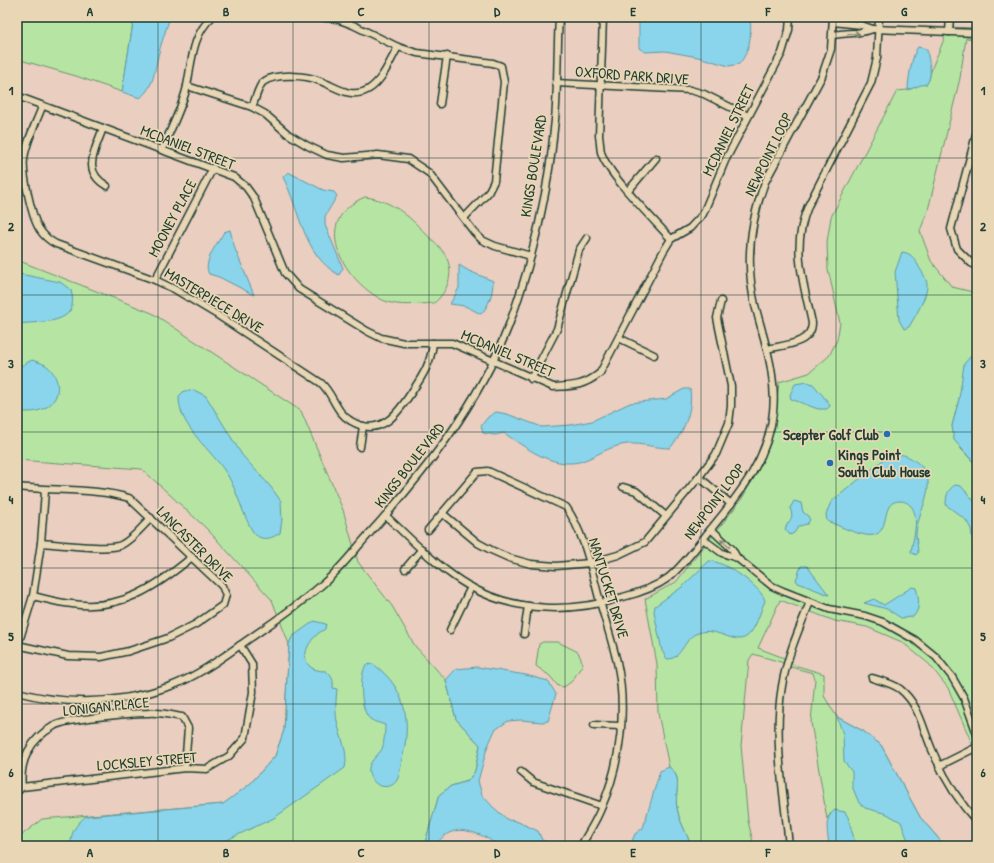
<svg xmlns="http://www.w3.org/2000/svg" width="994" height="863" font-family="'Patrick Hand',sans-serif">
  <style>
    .green { fill: #b6e5a3; stroke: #6a916c }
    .water { fill: #8ad5eb; stroke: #5f98a2 }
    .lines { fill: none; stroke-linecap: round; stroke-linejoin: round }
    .street-casing { stroke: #1f3d34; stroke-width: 9 }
    .street { stroke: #e8d6b4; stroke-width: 6 }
    .oneway { stroke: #79826e }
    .grid { fill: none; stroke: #1f3d34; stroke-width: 1; stroke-opacity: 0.55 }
    .poi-dot { fill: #1f6fb2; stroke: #e8d6b4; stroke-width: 1.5 }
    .labels { text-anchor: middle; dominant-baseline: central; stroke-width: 3.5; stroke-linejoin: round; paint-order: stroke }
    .street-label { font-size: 15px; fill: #1f3d34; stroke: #e8d6b4 }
    .poi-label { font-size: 15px; font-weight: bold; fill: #1f3d34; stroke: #e8d6b4; text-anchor: end }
    .neatline { fill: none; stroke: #1f3d34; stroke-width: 1.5 }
    .grid-label { font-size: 13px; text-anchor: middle; font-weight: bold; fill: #1f3d34 }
  </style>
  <rect width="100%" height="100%" fill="#eacec0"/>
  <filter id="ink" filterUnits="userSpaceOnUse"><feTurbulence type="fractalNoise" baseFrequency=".025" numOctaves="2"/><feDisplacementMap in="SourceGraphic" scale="8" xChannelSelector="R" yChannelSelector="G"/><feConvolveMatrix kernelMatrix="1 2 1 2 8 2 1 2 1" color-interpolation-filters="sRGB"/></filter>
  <g filter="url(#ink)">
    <!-- green -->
    <g class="green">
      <polygon points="17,17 134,17 122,92 76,76 17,59"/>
      <path d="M 947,27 L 977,28 L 977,39 L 966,38 L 960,78 L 928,210 L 920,231 L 931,261 L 952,287 L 977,293 L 977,353 L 970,357 L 952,426 L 961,449 L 977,466 L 977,755 L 948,688 L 929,664 L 902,642 L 867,627 L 835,621 L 780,600 L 758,648 L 784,658 L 794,665 L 824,674 L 824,696 L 837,717 L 863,731 L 881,745 L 920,817 L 945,846 L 856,846 L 853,839 L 831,813 L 827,819 L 811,722 L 815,679 L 813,673 L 791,667 L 781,662 L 753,654 L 749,660 L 741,746 L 748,821 L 754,846 L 691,846 C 687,833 679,821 677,808 C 674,792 684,778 669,767 L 658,713 L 657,664 L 645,599 L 676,582 L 741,500 L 760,467 L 768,445 L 775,418 L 779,382 L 809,373 L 829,356 L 837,340 L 840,323 L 828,269 L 827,242 L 831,217 L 897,91 L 908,90 L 929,80 C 932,61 944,46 947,27 Z"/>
      <path d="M 365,197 C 391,200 408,215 426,234 C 432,240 439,245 443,252 C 456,269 449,291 434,303 C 417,304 395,308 379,298 C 342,277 310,220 365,197 Z"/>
      <polygon points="17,260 152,313 301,411 343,510 358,562 392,606 415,646 446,680 456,719 480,745 475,771 468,781 451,786 439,795 424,846 17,846 17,839 42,819 224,804 250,784 275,756 284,730 289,644 272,600 207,529 142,469 17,460"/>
      <polygon points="543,642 558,642 578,652 583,664 572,681 564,687 558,686 550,676 536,666 539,644"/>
    </g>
    <!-- water -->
    <g class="water">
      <path d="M 134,17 L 170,17 C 166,30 161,43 158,56 C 154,73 154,86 140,98 L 122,92 Z"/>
      <path d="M 639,17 L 750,17 C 752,33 750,52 739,64 L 729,66 L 698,57 L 665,51 L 645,52 L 639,48 Z"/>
      <path d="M 918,47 L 927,49 C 928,62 934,72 927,84 L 921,85 L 908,90 C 908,80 912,54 918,47 Z"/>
      <path d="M 288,172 L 323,190 L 334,192 L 337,196 L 325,216 L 325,225 L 343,268 L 339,275 C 303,255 300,210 283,177 Z"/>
      <path d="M 230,230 L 235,249 L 254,295 L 219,277 L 209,274 C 202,262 218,243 224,232 Z"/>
      <path d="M 902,252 C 911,253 914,258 918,265 C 921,271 927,278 927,285 C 928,296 914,318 909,327 L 904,329 L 899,320 L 895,272 Z"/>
      <path d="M 459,265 L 469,271 L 493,281 C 493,293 489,306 481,314 L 465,306 L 450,304 L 459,288 Z"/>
      <path d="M 20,274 L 60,282 L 71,290 C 81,326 42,321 17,324 L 17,275 Z"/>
      <polygon points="977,353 977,466 954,440 952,426 959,399 964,364 970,357"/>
      <path d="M 32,360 C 37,362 43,363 47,366 C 63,379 61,404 40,410 C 36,412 30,412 25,412 L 17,406 L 17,368 Z"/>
      <polygon points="807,382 813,384 829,403 830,406 827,409 818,409 791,399 790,395 795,384"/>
      <path d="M 684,389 L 690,389 C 693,411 684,432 670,448 C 656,448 641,443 627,444 C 608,446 594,458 579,462 C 551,468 525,447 504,433 L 495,435 L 483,433 L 481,426 L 488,417 L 496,412 L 507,414 L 542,427 L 570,425 L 592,421 L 630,403 L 666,399 Z"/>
      <path d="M 194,390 L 206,396 L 242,455 L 270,486 L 281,501 L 282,520 L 280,533 C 271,539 261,542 253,532 C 244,518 237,491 228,476 C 213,450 178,428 179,396 L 184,391 Z"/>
      <path d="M 895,454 C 906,454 912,458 920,465 C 940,484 917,511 916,535 C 916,540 918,547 918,553 L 916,555 L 911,552 C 913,539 920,517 911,506 C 908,503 905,501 900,501 C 881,501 890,526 877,534 C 866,540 838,525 827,521 L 826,514 L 831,502 L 884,459 Z"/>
      <path d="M 955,485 L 961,486 L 977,504 L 977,583 L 971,563 L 973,545 L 971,529 L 966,520 L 946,505 C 946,496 947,490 955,485 Z"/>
      <path d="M 794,501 L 801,503 L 803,512 L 808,516 L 810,520 L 807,524 L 799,526 L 794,533 L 790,535 L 785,529 C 788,520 795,520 790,508 Z"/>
      <path d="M 709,561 C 723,560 763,588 765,601 C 760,611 756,631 746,637 C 734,645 716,626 698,633 C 684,637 682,660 667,659 L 662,651 L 654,612 L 655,606 L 682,587 Z"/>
      <polygon points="801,566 807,566 829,595 798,583 796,580"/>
      <path d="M 912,587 L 916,588 C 919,598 921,609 913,617 L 901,618 L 887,609 L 864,603 L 874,599 L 884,605 Z"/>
      <path d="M 314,621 L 326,624 L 325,629 C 304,640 294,671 326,671 C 332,676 334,680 333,688 L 337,689 C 336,699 335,711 337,721 C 340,737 349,752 345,768 L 274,818 L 214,846 L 71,846 C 70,833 76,824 86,816 L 223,804 L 250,784 L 275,756 L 284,730 L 289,644 L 292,637 Z"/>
      <path d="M 373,664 C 406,687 412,722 402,759 C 401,765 400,775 397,780 C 389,793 371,785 369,773 C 367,762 377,757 382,749 C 384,745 385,730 385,725 C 380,723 374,722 370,719 C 360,711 359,675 366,665 Z"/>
      <path d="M 477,667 L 526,675 L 548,681 L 556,694 L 548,721 L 542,722 L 521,720 L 508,721 L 495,730 L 487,748 L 478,781 L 482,795 L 493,807 L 508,820 L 516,821 L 538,831 L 542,840 L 556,846 L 497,846 C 490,837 466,828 455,831 C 446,833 440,839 435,846 L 424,846 L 439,795 L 451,786 L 468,781 L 475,771 L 480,745 L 456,719 L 446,680 L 456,669 Z"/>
      <polygon points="837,717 863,731 881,745 920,817 945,846 910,846 901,822 887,814 865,808 859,803 852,786 852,772 844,761 843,734"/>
      <path d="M 669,767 C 684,778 674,792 677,808 C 679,821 687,833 691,846 L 630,846 L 635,834 L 643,828 L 660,771 Z"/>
      <path d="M 835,810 L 845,812 L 848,817 L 856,846 L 829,846 C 828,833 823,818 835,810 Z"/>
    </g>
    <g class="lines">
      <!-- street casing -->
      <g class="street-casing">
        <g id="street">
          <polyline points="319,17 337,19 353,25 398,47 417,53 493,63 501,66 504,82 494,181 488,193 464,218"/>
          <path d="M 603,17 L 599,136 C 600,141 600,147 601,152 C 607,174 654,220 671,239"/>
          <polyline points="833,22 861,25 873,29 977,33"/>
          <polyline points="949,32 950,17"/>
          <path d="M 833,35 C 849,32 856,35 873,29"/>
          <polyline points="556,83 690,90 704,94 748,116"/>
          <polyline points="187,86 252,107 265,114 288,134 308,146 327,155 344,158 378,155 408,159 429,173 474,232 482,240 495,246 531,256"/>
          <path d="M 17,96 L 234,177 L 246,187 L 254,198 L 285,273 L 299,289 L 367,331 L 381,338 L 404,343 L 452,343 L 553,387 C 573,386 584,386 600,373 L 663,252 L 671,239 L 690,228 L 703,214 L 725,161 L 782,53 L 789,30 L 790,17"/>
          <polyline points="440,104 447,56"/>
          <path d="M 42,107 C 36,123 26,142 24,159 C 22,173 32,219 40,230 C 44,236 50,241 56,244 L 155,280 L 174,289 L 219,316 L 321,383 C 334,395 335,412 351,421 C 381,439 399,412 413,390 C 424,374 431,362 433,343"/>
          <path d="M 252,107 C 255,101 258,87 263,82 C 276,73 306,75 320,81 C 337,87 351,100 369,89 C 383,80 390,61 398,47"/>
          <path d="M 103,128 C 95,151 81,171 107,186"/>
          <polyline points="977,131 951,229 957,249 971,263 977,266"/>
          <path d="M 162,150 C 170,130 183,106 187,86 C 192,61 192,35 212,17"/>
          <polyline points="628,191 656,158"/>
          <polyline points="155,280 213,168"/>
          <polyline points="619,338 654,355"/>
          <path d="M 767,349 C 784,345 812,344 812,323 C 803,280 791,248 808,206 L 871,83 L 877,58 L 879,17"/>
          <polyline points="531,379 557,329 579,250 587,238"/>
          <polyline points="360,447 363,426"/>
          <polyline points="699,477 731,504"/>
          <path d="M 17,487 C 52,491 98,488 129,498 L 222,586 L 226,595 L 223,605 L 196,624 L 168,638 L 129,651 L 101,657 L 68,656 L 17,645"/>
          <polyline points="623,487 636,491 666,516"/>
          <polyline points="442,513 478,543 491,550 509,558 531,564 556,566 590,563 618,555 645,542 699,477 716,454 729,423 731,406 731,386 717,318 721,301"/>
          <path d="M 386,516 C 412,540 438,568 469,586 C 516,613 573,613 623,597 C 639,593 654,588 668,578 C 686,563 700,542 715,524 C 742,491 769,456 773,412 C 777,375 764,340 755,305 C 745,263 750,222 765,182 L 822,76 L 831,49 L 833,17"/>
          <polyline points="711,529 732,549 737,558"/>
          <path d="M 428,530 L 477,472 L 488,471 L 566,507 C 584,533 591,568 599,598 C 605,620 612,641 617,662 C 627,708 621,763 602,806 C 597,820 588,833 581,846"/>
          <polyline points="703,539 722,553 737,558 772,586 783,591 829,609 865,616 883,622 915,640 936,657 952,677 964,698 977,734"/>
          <path d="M 41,543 C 57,544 110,551 121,545 C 133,539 142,527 151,518"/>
          <polyline points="405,569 422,549"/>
          <path d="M 33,596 C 46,599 59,603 72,604 C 121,611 156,587 192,557"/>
          <polyline points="450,630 471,587"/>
          <polyline points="524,634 528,606"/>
          <polyline points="17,648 33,596 41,543 45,491"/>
          <path d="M 872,678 C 881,681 892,683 900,689 C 920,705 923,730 933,752 C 944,778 958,801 977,822"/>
          <path d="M 17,692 C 69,706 120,704 171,686 C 198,676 223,657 246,641 C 273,622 301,604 325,582 C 341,568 354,551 368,535 C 425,472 478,405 509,325 C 533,260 549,189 555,120 C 558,86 557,51 559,17"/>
          <polyline points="594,725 620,726"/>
          <polyline points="939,766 977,747"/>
          <polyline points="521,772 533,782 602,806"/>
          <path d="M 22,787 C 19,761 30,739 54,726 C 65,719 132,713 148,713 C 159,712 171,715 182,717 L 188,728 L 185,768"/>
          <polyline points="17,792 22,787 185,768 207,769 229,756 245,738 253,692 252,664 240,645"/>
          <path d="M 789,846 C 784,794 773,738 782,686 C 787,656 799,629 810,602"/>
        </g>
      </g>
      <!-- street -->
      <use href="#street" class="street"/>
    </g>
    <!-- one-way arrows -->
    <defs><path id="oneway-shaft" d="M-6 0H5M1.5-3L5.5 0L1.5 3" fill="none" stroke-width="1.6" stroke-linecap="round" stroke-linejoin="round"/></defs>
    <g class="oneway">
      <use href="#oneway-shaft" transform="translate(854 34) rotate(1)"/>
      <use href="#oneway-shaft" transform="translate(725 543) rotate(-136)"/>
    </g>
  </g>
  <!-- grid -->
  <path class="grid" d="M 158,17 L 158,846M 293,17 L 293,846M 429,17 L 429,846M 565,17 L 565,846M 701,17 L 701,846M 836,17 L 836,846M 17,158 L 977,158M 17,295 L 977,295M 17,432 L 977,432M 17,568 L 977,568M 17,704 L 977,704"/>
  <!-- markers -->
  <g class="poi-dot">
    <circle cx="887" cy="434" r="4"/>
    <circle cx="830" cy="463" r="4"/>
  </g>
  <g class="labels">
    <!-- street labels -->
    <g class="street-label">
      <text transform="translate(632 75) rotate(4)">OXFORD PARK DRIVE</text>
      <text transform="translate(728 130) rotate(-64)">MCDANIEL STREET</text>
      <text transform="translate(188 147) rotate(21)">MCDANIEL STREET</text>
      <text transform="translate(768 154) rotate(-64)">NEWPOINT LOOP</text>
      <text transform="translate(533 166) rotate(-81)">KINGS BOULEVARD</text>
      <text transform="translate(172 218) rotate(-62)">MOONEY PLACE</text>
      <text transform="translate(214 300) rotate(31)">MASTERPIECE DRIVE</text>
      <text transform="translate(508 353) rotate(23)">MCDANIEL STREET</text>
      <text transform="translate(409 465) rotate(-52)">KINGS BOULEVARD</text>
      <text transform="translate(714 501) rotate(-53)">NEWPOINT LOOP</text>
      <text transform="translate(195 544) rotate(45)">LANCASTER DRIVE</text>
      <text transform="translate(609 588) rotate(73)">NANTUCKET DRIVE</text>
      <text transform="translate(106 706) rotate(-6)">LONIGAN PLACE</text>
      <text transform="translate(147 761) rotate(-5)">LOCKSLEY STREET</text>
    </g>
    <!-- poi labels -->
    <g class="poi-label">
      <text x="879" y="434">Scepter Golf Club</text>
      <text x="838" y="454" text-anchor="start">Kings Point<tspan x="838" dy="17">South Club House</tspan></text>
    </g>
  </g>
  <!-- margin -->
  <rect width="994" height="863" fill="none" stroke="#e8d6b4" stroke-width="44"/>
  <rect x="22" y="22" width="950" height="819" class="neatline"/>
  <g class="grid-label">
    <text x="90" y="16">A</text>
    <text x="226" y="16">B</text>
    <text x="361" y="16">C</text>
    <text x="497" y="16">D</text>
    <text x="633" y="16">E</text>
    <text x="768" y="16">F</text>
    <text x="904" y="16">G</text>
    <text x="11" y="95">1</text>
    <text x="983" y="95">1</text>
    <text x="11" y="231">2</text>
    <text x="983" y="231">2</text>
    <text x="11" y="368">3</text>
    <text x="983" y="368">3</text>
    <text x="11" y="504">4</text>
    <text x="983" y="504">4</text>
    <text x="11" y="641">5</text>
    <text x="983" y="641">5</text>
    <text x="11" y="777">6</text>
    <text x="983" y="777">6</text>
    <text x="90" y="857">A</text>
    <text x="226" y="857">B</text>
    <text x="361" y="857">C</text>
    <text x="497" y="857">D</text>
    <text x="633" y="857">E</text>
    <text x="768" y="857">F</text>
    <text x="904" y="857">G</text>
  </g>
</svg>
